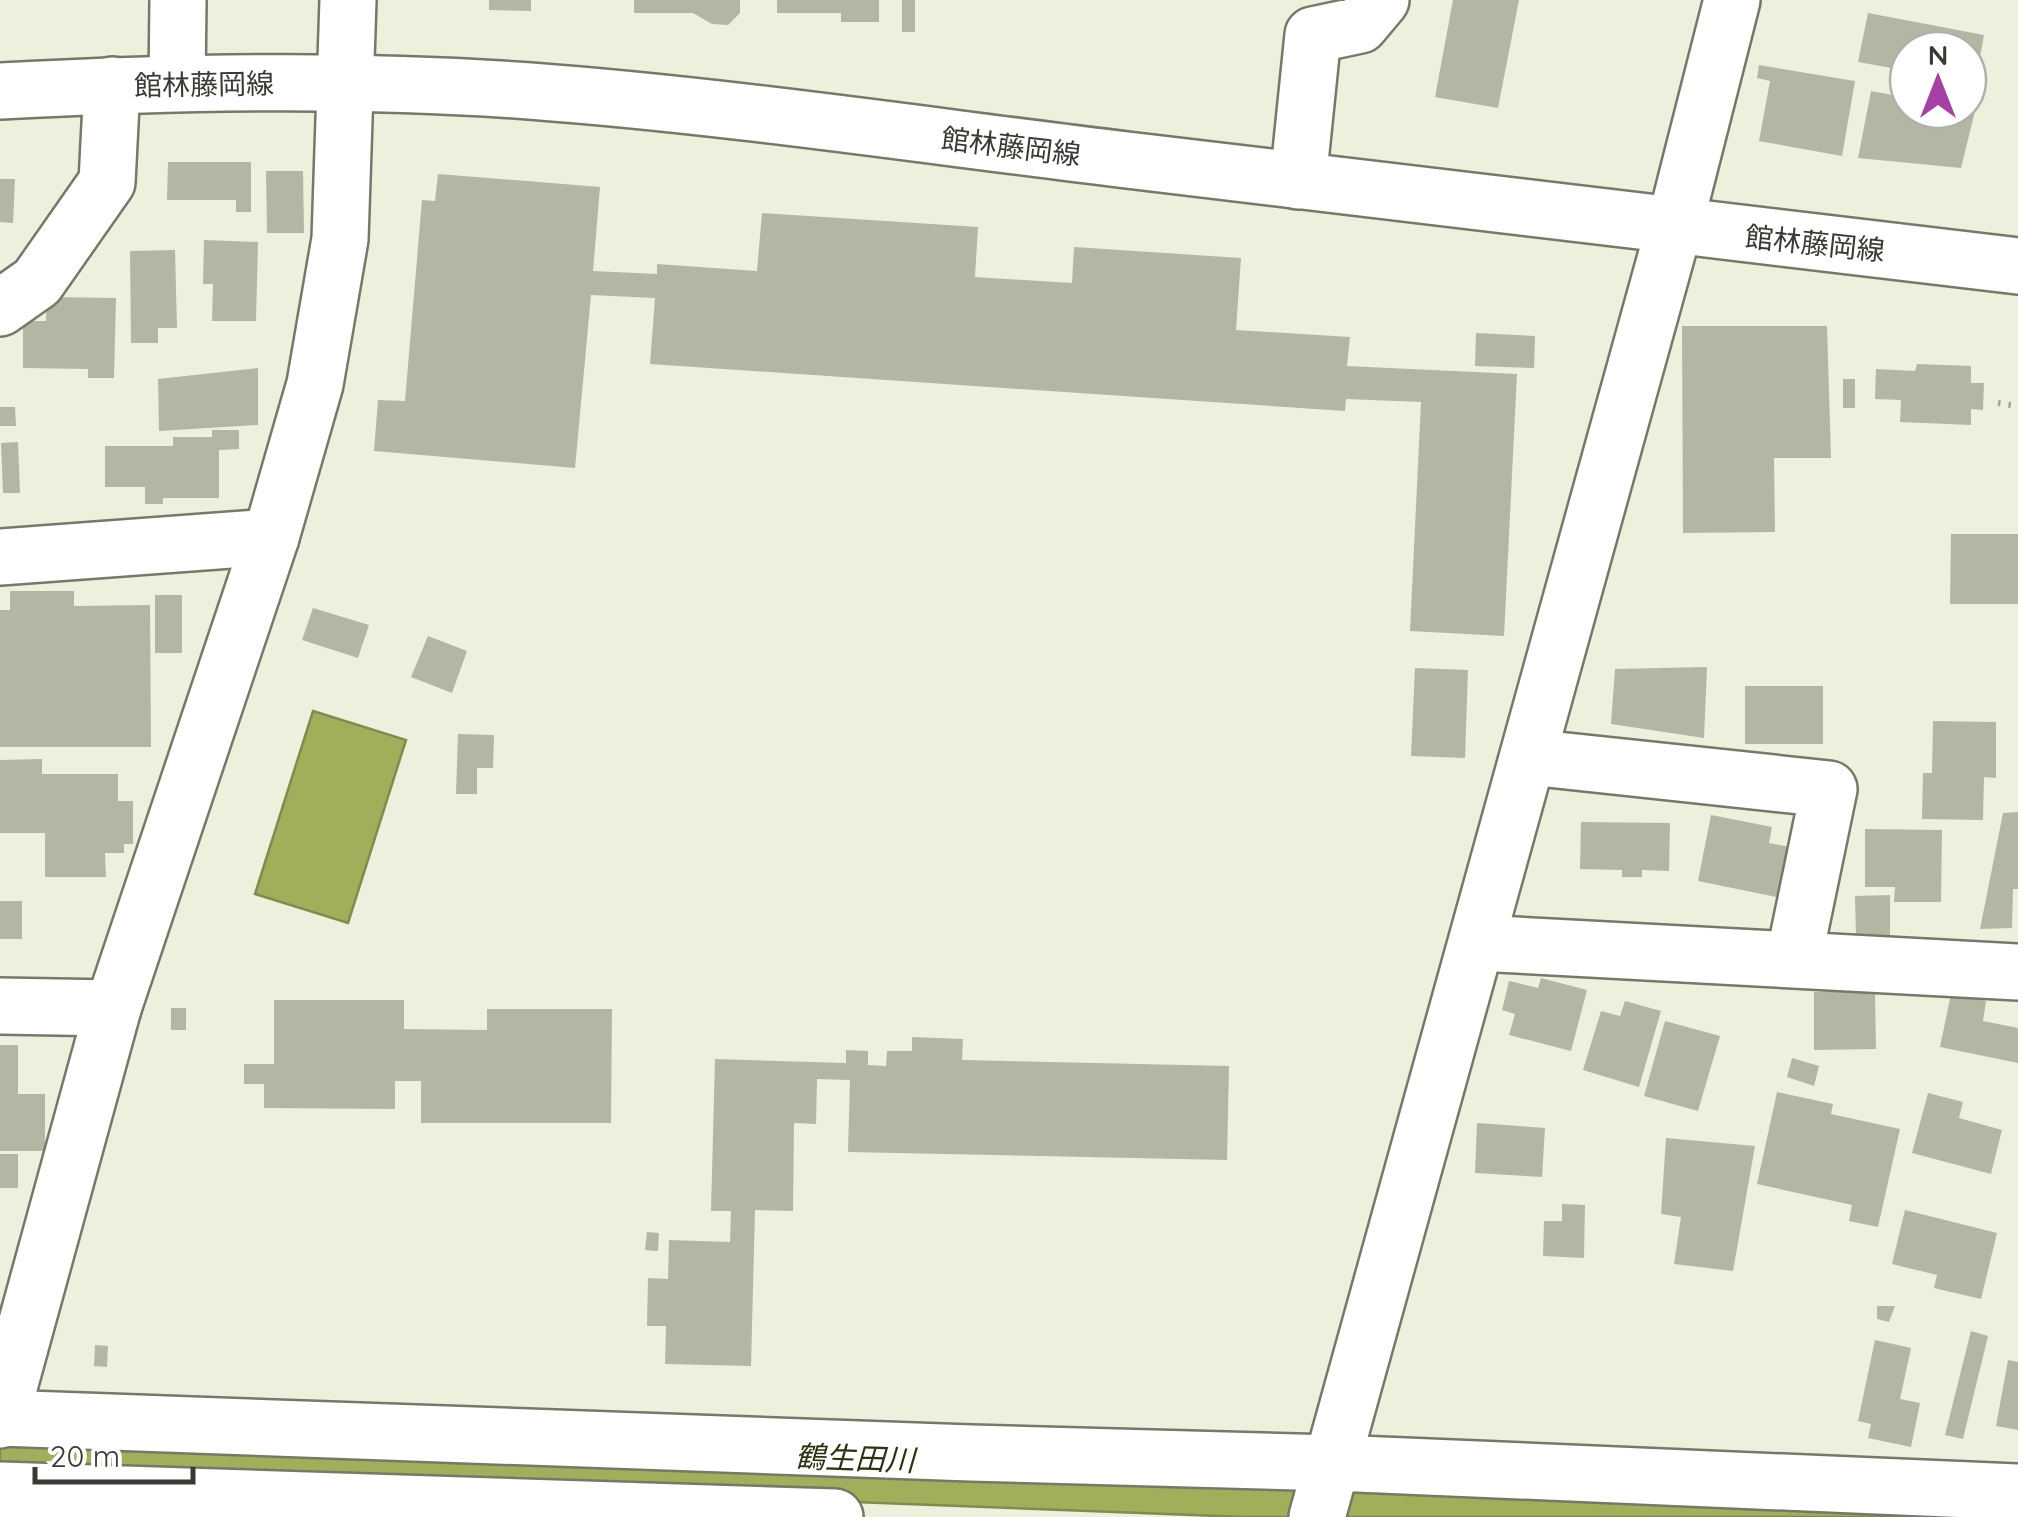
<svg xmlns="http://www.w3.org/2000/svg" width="2018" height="1517" font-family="Quicksand,'Noto Sans JP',sans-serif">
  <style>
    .water { fill: #9faf5a; stroke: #808c4e; stroke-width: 2.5 }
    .building { fill: #b2b7a4 }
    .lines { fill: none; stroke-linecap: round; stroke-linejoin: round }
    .minor-casing { stroke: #757967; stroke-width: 60 }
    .major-casing { stroke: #757967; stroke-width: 60 }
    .path { stroke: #a2a596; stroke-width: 6; stroke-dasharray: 2.5 8; stroke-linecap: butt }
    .minor { stroke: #fff; stroke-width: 55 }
    .major { stroke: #fff; stroke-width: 55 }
    .labels { text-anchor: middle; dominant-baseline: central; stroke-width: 9; stroke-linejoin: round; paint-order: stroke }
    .street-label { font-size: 28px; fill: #393a33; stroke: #fff }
    .water-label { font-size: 30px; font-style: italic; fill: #2c330e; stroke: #fff }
  </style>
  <rect width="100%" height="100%" fill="#ecf1dd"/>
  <!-- water -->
  <g class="water">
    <polygon points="313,711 406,740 348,923 255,894"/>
    <polygon points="0,1436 2018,1517 1245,1517 0,1469"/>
  </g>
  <!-- building -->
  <g class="building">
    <polygon points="489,0 531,0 531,11 489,10"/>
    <polygon points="634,0 740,0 740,13 728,25 712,24 693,13 634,13"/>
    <polygon points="777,0 879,0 879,22 841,22 841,13 777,13"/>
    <rect x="902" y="0" width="13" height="32"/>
    <polygon points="1453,0 1519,0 1498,108 1435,97"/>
    <polygon points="1868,13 1984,35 1975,84 1968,82 1968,50 1908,50 1908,71 1858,62"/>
    <polygon points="1759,65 1855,81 1842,156 1759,141 1770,81 1757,78"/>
    <polygon points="1871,91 1908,98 1908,110 1975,111 1961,168 1858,158"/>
    <polygon points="168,162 251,162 251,212 236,212 236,200 167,200"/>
    <polygon points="266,171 303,171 304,233 267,233"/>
    <polygon points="438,174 600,187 593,271 657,274 657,264 757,271 762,213 978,227 975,277 1072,283 1074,247 1241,258 1236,330 1350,337 1347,366 1517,374 1504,636 1410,631 1421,402 1346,399 1345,411 650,364 655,298 591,295 575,468 374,451 378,400 405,401 422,200 435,201"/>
    <polygon points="0,179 15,179 13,223 0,222"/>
    <polygon points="204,240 258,242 256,321 212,321 213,284 203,284"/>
    <polygon points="175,250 177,328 158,328 158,343 131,343 130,251"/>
    <polygon points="47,297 116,298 114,378 88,378 88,369 23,368 23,321 46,321"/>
    <polygon points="1682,326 1827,326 1831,458 1774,458 1775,532 1683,533"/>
    <polygon points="1476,333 1535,336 1534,368 1475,366"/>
    <polygon points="1917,364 1971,366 1971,383 1984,383 1983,410 1971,409 1971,425 1900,422 1901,400 1875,399 1876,369 1915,371"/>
    <polygon points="258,368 258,425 159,431 158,379"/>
    <rect x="1843" y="379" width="12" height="29"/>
    <polygon points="0,407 15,407 16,426 0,426"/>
    <polygon points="212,430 239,430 239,449 219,450 219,498 163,498 163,504 145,504 145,487 105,487 105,446 173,446 173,437 212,437"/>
    <polygon points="18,442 20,493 3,493 1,443"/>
    <polygon points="1951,534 2018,534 2018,604 1950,604"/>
    <polygon points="10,591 74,591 74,606 150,605 151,747 0,747 0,610 10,610"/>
    <rect x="155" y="595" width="27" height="58"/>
    <polygon points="313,608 369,625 358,658 302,640"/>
    <polygon points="428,636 467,651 452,693 411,677"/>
    <polygon points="1707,667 1704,738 1611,724 1615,669"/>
    <polygon points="1415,668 1468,670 1465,758 1411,756"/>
    <rect x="1745" y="686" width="78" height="58"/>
    <polygon points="1933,721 1996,722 1996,778 1984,777 1983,820 1922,819 1923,773 1932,773"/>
    <polygon points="458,734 494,735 493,768 477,768 477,794 456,794"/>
    <polygon points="42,759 42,774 118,774 118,801 133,801 133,844 124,844 124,853 105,853 106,877 45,877 45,833 0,833 0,760"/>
    <polygon points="2018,812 2018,889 2013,889 2012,928 1980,929 2003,813"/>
    <polygon points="1711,815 1772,827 1769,843 1791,847 1781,898 1698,881"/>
    <polygon points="1581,822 1670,823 1669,871 1642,870 1642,877 1622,877 1622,870 1580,869"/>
    <polygon points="1865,829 1942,830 1941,902 1894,902 1895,887 1865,887"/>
    <polygon points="1890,895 1890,938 1856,939 1855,896"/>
    <rect x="0" y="901" width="22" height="38"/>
    <polygon points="1541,978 1587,990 1571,1051 1509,1035 1515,1014 1502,1010 1509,981 1538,988"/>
    <polygon points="1875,991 1876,1049 1814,1050 1814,992"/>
    <polygon points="1951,994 1986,1001 1983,1021 2018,1028 2018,1063 1940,1047"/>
    <polygon points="274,1000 404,1000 404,1029 487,1030 487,1009 612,1009 611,1123 421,1123 421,1081 395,1081 395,1109 264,1108 264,1084 244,1084 244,1064 274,1064"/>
    <polygon points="1625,1001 1661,1011 1639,1087 1583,1070 1601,1011 1620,1016"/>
    <rect x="171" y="1008" width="15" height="22"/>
    <polygon points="1665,1021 1720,1036 1698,1111 1644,1096"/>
    <polygon points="912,1037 963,1039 962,1060 1229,1066 1227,1160 848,1152 850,1080 817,1079 816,1124 794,1123 793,1211 755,1210 751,1366 665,1364 666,1326 647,1326 648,1278 668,1279 669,1240 730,1242 731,1211 711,1211 715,1059 846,1063 846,1050 868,1051 868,1065 886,1066 887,1051 912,1051"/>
    <polygon points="0,1045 18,1045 18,1094 45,1094 45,1151 0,1151"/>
    <polygon points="1792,1058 1819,1066 1814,1086 1787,1077"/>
    <polygon points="1777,1092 1833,1104 1831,1114 1900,1129 1878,1227 1849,1221 1852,1205 1757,1184"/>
    <polygon points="1928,1093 1963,1102 1959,1118 2002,1130 1991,1174 1912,1153"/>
    <polygon points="1477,1123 1545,1128 1542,1177 1475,1173"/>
    <polygon points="1666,1138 1755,1146 1733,1271 1674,1264 1681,1217 1661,1214"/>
    <rect x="0" y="1154" width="18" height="34"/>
    <polygon points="1562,1204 1585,1205 1584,1258 1543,1256 1544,1221 1562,1221"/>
    <polygon points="1905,1210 1997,1233 1981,1299 1934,1288 1937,1275 1892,1264"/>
    <polygon points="647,1232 659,1233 658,1251 645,1250"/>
    <polygon points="1877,1306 1895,1306 1889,1322 1877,1319"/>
    <polygon points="1971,1331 1988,1336 1963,1439 1945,1435"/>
    <polygon points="1875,1340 1911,1348 1900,1399 1920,1403 1911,1447 1868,1438 1871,1424 1858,1421"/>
    <polygon points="95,1345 108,1346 107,1367 94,1366"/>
    <polygon points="2008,1360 2018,1362 2018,1430 1996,1426"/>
  </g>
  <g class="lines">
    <!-- minor casing -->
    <g class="minor-casing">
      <g id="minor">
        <polyline points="177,83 178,0"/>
        <polyline points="1298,181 1313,35 1360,25 1381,0"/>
        <polyline points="0,308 37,282 107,182 112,85"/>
        <polyline points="0,557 271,537"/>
        <polyline points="1529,757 1829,789 1794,958"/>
        <polyline points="1478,943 2018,972"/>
        <polyline points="0,1006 113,1008"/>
        <polyline points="0,1418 971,1453 1334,1463 2018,1492"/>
        <polyline points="0,1420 113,1008 271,537 315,384 340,239 348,0"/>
        <polyline points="0,1490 835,1517"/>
        <polyline points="1317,1517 1674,228 1732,0"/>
      </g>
    </g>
    <!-- major casing -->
    <g class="major-casing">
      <path id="major" d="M 0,91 C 176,82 353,78 530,91 C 729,106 928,136 1127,160 C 1424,197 1721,233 2018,266"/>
    </g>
    <!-- path -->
    <polyline class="path" points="1998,403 2018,406"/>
    <!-- minor -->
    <use href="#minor" class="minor"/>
    <!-- major -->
    <use href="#major" class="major"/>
  </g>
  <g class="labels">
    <!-- street labels -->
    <g class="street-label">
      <text transform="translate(204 84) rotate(-1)">館林藤岡線</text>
      <text transform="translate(1011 146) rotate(7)">館林藤岡線</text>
      <text transform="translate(1815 243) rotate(6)">館林藤岡線</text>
    </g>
    <!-- water labels -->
    <g class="water-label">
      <text transform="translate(855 1458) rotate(2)">鶴生田川</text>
    </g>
  </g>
  <!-- north arrow -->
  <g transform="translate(1938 80)"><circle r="48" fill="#ffffff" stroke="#b0b0ad" stroke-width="2.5"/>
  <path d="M0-8L18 38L0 25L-18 38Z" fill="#a540a4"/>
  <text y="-15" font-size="28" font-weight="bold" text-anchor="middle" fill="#393a33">N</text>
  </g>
  <!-- scale -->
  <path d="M35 1467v15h158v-15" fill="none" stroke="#393a33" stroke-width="5"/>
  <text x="50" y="1467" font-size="30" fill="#393a33" stroke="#ffffff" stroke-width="8" paint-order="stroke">20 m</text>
</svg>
